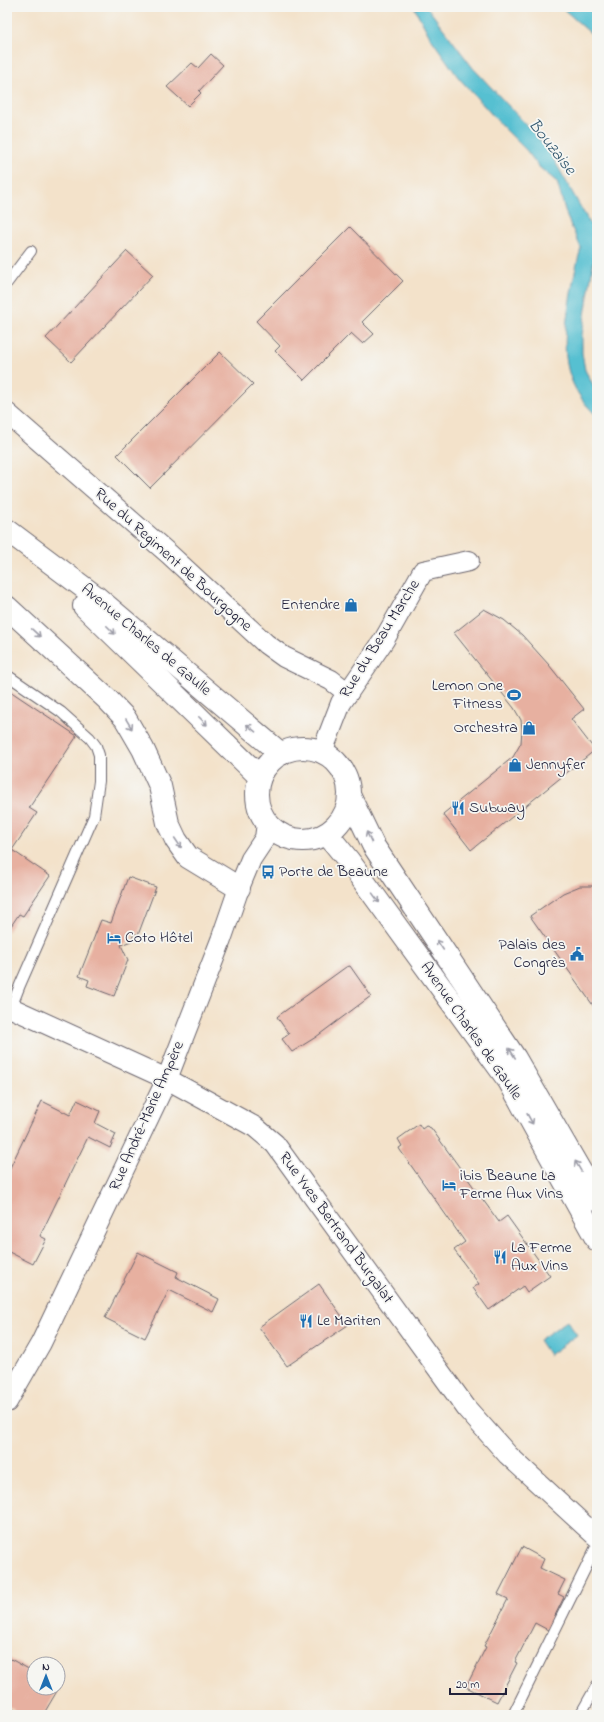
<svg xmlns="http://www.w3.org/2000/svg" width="604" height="1722" font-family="'Indie Flower',sans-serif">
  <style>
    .water { fill: #56c0d1; stroke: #3c7186 }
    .building { fill: #e7b0a0 }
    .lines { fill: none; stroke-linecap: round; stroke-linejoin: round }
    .service-casing { stroke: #6b656d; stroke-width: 12 }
    .minor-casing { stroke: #6b656d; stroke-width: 22 }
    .primary-casing { stroke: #6b656d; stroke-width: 24 }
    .service { stroke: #fff; stroke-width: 10 }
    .minor { stroke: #fff; stroke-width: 20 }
    .primary { stroke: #fff; stroke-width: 22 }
    .oneway { stroke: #9c9ca7 }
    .labels { text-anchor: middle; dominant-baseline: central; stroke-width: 3.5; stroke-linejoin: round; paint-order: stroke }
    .street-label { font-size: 16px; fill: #22223b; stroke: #f6f6f2 }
    .poi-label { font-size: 16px; fill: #22223b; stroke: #f6f6f2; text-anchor: start }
    .water-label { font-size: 17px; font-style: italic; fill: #345970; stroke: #f6f6f2 }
  </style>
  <rect width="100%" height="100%" fill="#f6f6f2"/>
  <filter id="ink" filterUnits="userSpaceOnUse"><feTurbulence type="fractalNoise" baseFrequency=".025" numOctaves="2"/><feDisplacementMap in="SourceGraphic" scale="8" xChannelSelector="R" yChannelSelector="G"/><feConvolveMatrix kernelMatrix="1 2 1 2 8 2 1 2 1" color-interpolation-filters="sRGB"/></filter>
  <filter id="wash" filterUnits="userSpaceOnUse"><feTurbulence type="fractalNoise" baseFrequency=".012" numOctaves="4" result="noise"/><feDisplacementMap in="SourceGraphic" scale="16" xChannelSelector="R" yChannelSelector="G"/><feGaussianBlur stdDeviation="0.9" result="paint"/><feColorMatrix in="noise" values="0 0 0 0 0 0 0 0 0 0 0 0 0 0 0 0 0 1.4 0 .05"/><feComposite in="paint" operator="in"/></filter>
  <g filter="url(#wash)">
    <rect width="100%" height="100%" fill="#f3e2ca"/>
    <!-- water -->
    <g class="water">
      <path d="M 414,7 L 427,7 L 473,68 L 534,133 L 549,151 L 593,229 L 594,258 L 582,335 L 582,353 L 585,370 L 597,392 L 597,416 C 560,382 562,345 570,299 C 573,282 576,265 581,248 L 567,217 L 557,182 L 539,167 L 527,151 L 504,128 L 458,77 L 430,37 Z"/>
      <polygon points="561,7 586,7 597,17 597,39"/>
      <polygon points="567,1321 577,1335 549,1355 539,1340"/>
    </g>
    <g id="blocks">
      <!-- building -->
      <g class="building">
        <polygon points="211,54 223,65 199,91 201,93 188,106 167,87 192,63 198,68"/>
        <polygon points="350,227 403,281 362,322 374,334 363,344 351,333 304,380 275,351 280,346 256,321"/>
        <polygon points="127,251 153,275 71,362 46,338"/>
        <polygon points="220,352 253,384 150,488 117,455"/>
        <polygon points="484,609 504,620 522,635 549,665 584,709 571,719 595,750 471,850 443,814 513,757 521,743 522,729 521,720 514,708 454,633"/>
        <polygon points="7,689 77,736 29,808 37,813 12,850 50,876 23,916 19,914 7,932"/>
        <polygon points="128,877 156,887 138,935 134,933 131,941 121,945 128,960 114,996 87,986 89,980 79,976 101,920 111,923"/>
        <polygon points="580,886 597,886 597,1011 530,916 563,893"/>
        <polygon points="350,966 371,996 316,1037 292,1052 282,1039 289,1034 277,1017 278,1016 346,967"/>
        <polygon points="77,1100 100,1111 95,1123 116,1134 110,1148 88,1137 40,1236 46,1239 33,1264 7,1251 7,1174 42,1101 70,1115"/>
        <polygon points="419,1124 422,1129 426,1126 431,1128 499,1222 507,1216 550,1276 527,1292 523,1286 489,1310 473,1288 479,1284 454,1250 465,1242 400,1150 399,1148 402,1146 398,1139"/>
        <polygon points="138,1252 178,1272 176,1277 219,1299 213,1312 169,1290 145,1338 105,1318"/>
        <polygon points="319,1284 348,1325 287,1366 259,1327"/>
        <polygon points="522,1547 544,1559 540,1568 565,1580 558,1594 564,1597 548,1630 535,1623 515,1662 517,1663 497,1702 466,1687 486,1647 484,1646 508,1599 498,1594"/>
        <polygon points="7,1657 34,1672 34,1688 58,1688 58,1685 60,1686 43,1715 23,1715 7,1706"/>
      </g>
    </g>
  </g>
  <g filter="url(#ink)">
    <use href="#blocks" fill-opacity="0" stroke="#6b656d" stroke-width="1"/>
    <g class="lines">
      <!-- service casing -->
      <g class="service-casing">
        <g id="service">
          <polyline points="7,283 31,251"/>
          <polyline points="7,675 61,712 90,738 96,746 99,755 99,781 94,816 20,985 11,1008"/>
          <polyline points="513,1715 597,1545"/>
          <polyline points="580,1715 597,1685"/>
        </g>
      </g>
      <!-- minor casing -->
      <g class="minor-casing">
        <g id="minor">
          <polyline points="7,413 169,554 266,644 284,657 331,680 348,693"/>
          <polyline points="322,752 341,703 384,640 423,571 469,561"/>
          <polyline points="7,1006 167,1079 255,1127 275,1144 467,1409 508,1455 597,1537"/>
          <polyline points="7,1402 41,1343 167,1079 221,940 239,888 251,859 265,838 267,823"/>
        </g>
      </g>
      <!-- primary casing -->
      <g class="primary-casing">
        <g id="primary">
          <polyline points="7,530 95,596 281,754"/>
          <polyline points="84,606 260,777"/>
          <polyline points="7,607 108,700 125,718 143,749 160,786 168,823 176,840 188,857 239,888"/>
          <circle cx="303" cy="794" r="46"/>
          <polyline points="349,795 373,845 515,1058 597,1200"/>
          <polyline points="327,834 349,861 509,1081 597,1240"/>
        </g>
      </g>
      <!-- service -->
      <use href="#service" class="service"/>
      <!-- minor -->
      <use href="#minor" class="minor"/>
      <!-- primary -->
      <use href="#primary" class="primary"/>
    </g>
    <!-- one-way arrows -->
    <defs><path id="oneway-shaft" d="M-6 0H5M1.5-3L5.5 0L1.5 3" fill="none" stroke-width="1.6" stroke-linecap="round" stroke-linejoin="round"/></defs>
    <g class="oneway">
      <use href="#oneway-shaft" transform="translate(111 630) rotate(45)"/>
      <use href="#oneway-shaft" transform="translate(36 633) rotate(43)"/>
      <use href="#oneway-shaft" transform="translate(203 721) rotate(45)"/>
      <use href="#oneway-shaft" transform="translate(129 724) rotate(59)"/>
      <use href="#oneway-shaft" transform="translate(251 728) rotate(-140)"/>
      <use href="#oneway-shaft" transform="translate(369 837) rotate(-115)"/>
      <use href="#oneway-shaft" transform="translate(178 843) rotate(56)"/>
      <use href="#oneway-shaft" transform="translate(376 898) rotate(54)"/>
      <use href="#oneway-shaft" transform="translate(440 945) rotate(-124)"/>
      <use href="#oneway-shaft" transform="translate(512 1053) rotate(-123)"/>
      <use href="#oneway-shaft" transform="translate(530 1119) rotate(61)"/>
      <use href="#oneway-shaft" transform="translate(578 1166) rotate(-120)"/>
    </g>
  </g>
  <!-- icons -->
  <defs>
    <g id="shop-bare" transform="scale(1.08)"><path d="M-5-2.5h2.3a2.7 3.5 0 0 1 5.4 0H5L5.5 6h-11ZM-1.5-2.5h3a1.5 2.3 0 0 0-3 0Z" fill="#1f6fb2" stroke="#f6f6f2" stroke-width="2.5" paint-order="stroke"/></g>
    <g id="stadium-bare" transform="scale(1.08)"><path d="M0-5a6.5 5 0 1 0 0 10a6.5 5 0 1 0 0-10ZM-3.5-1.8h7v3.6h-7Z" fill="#1f6fb2" stroke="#f6f6f2" stroke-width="2.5" paint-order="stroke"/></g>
    <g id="restaurant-bare" transform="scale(1.08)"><path d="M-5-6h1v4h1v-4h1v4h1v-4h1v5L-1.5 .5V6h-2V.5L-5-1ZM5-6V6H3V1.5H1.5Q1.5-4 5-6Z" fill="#1f6fb2" stroke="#f6f6f2" stroke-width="2.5" paint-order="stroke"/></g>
    <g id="bus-bare" transform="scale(1.08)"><path d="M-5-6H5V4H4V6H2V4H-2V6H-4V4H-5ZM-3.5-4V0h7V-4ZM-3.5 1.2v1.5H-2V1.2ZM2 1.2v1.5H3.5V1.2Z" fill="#1f6fb2" stroke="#f6f6f2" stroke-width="2.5" paint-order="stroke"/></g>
    <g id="hotel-bare" transform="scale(1.08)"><path d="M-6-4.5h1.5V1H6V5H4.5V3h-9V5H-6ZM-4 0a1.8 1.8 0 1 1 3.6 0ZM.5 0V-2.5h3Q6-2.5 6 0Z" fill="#1f6fb2" stroke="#f6f6f2" stroke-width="2.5" paint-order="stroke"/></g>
    <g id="civic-bare" transform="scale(1.08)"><path d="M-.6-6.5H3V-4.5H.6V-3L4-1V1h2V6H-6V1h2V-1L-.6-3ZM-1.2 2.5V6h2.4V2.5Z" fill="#1f6fb2" stroke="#f6f6f2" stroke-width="2.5" paint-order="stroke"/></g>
  </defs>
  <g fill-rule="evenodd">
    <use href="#shop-bare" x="351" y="605"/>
    <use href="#stadium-bare" x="514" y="695"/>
    <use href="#shop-bare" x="529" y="728"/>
    <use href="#shop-bare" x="515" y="765"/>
    <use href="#restaurant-bare" x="458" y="808"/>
    <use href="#bus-bare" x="268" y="872"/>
    <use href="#hotel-bare" x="114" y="938"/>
    <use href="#civic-bare" x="577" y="954"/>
    <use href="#hotel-bare" x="449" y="1185"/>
    <use href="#restaurant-bare" x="500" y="1257"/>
    <use href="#restaurant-bare" x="306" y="1321"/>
  </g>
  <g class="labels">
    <!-- street labels -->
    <g class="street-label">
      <text transform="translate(173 560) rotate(42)">Rue du Regiment de Bourgogne</text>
      <text transform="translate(380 639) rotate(-58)">Rue du Beau Marche</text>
      <text transform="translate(146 640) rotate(40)">Avenue Charles de Gaulle</text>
      <text transform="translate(471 1031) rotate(55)">Avenue Charles de Gaulle</text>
      <text transform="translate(147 1116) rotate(-66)">Rue André-Marie Ampère</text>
      <text transform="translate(336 1228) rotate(54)">Rue Yves Bertrand Burgalat</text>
    </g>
    <!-- poi labels -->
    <g class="poi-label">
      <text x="340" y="605" text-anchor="end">Entendre</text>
      <text x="503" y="686" text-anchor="end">Lemon One<tspan x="503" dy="18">Fitness</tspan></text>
      <text x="518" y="728" text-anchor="end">Orchestra</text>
      <text x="526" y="765">Jennyfer</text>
      <text x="469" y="808">Subway</text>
      <text x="279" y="872">Porte de Beaune</text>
      <text x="125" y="938">Coto Hôtel</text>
      <text x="566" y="945" text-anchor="end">Palais des<tspan x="566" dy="18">Congrès</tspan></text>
      <text x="460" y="1176">ibis Beaune La<tspan x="460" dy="18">Ferme Aux Vins</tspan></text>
      <text x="511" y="1248">La Ferme<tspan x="511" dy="18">Aux Vins</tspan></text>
      <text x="317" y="1321">Le Mariten</text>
    </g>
    <!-- water labels -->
    <g class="water-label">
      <text transform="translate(552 147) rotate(52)">Bouzaise</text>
    </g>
  </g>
  <!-- margin -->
  <rect width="604" height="1722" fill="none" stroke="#f6f6f2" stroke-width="24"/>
  <!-- north arrow -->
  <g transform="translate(46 1676)"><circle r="19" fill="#f6f6f2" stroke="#a1a1a9"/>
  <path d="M0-3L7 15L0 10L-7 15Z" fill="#1f6fb2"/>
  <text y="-6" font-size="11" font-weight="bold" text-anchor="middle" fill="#22223b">N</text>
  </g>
  <!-- scale -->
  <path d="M450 1688v6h56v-6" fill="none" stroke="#22223b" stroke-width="2"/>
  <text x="456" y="1688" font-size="12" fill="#22223b" stroke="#f6f6f2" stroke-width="3" paint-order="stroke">20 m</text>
</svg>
